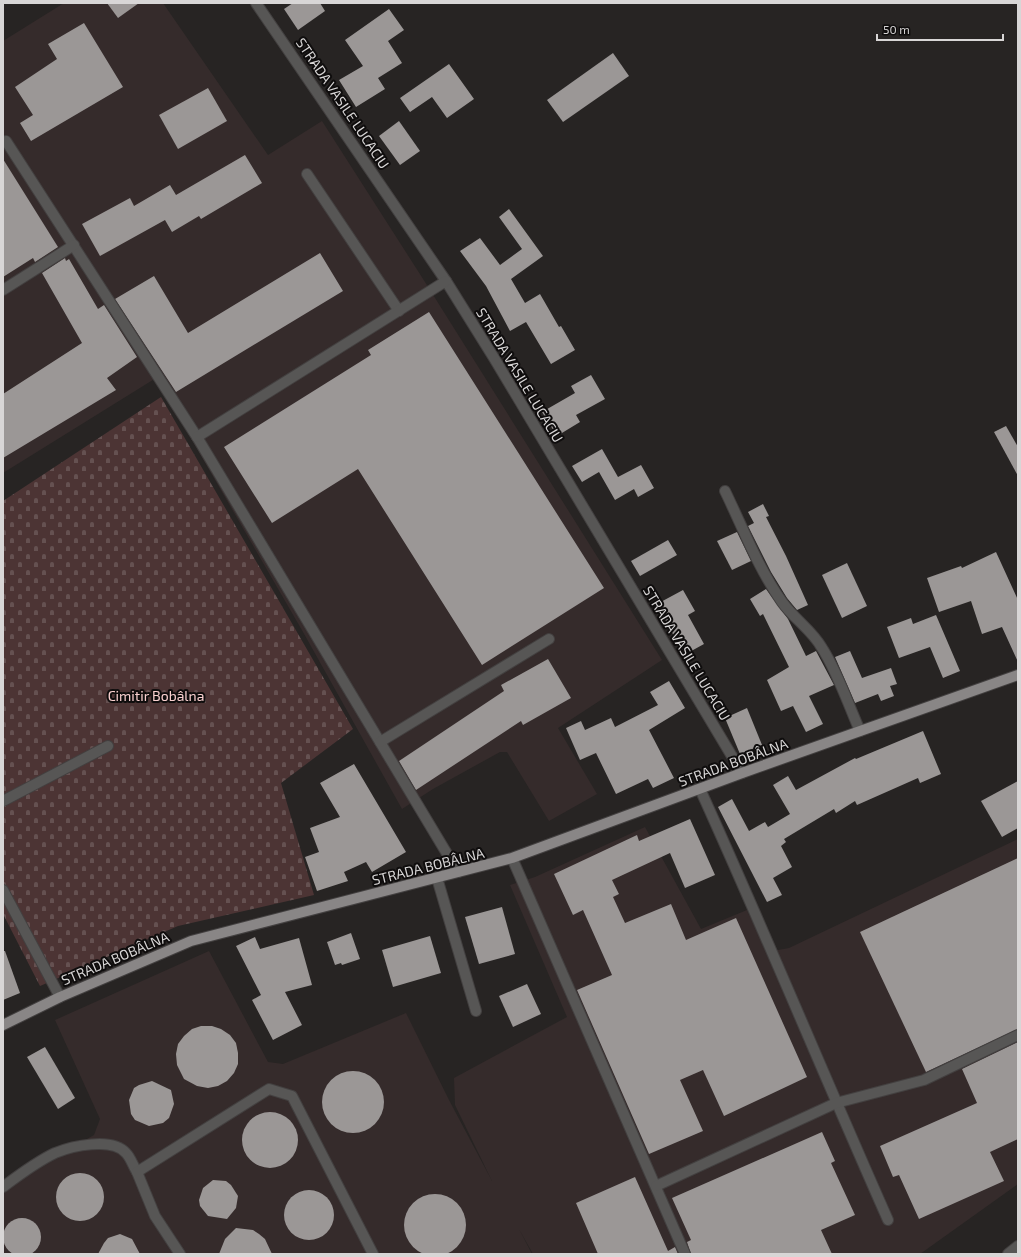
<svg xmlns="http://www.w3.org/2000/svg" width="1021" height="1257" font-family="'Exo 2',sans-serif">
  <style>
    .built { fill: #352b2b }
    .cemetery { fill: url(#cemetery-stones) }
    .building { fill: #9b9796 }
    .lines { fill: none; stroke-linecap: round; stroke-linejoin: round }
    .minor-casing { stroke: #434040; stroke-width: 12 }
    .major-casing { stroke: #434040; stroke-width: 12 }
    .minor { stroke: #575655; stroke-width: 10 }
    .major { stroke: #898686; stroke-width: 10 }
    .labels { text-anchor: middle; dominant-baseline: central; stroke-width: 4; stroke-linejoin: round; paint-order: stroke }
    .street-label { font-size: 14px; fill: #d8d6d6; stroke: #0f0d0d }
    .park-label { font-size: 14px; fill: #fad1d0; stroke: #0f0d0d }
  </style>
  <defs>
    <pattern id="cemetery-stones" width="16" height="16" patternUnits="userSpaceOnUse"><rect width="16" height="16" fill="#4c3434"/><path d="M2 7V4a2 2 0 0 1 4 0v3zM10 15v-3a2 2 0 0 1 4 0v3z" fill="#655151"/></pattern>
  </defs>
  <rect width="100%" height="100%" fill="#272423"/>
  <!-- built -->
  <g class="built">
    <polygon points="64,3 163,3 268,155 322,121 425,282 662,660 558,728 597,794 549,821 507,752 500,752 433,789 402,809 303,632 156,378 3,473 3,41"/>
    <polygon points="645,827 701,929 747,910 767,952 789,948 1018,839 1018,1184 920,1254 533,1254 519,1229 532,1254 3,1254 3,1186 94,1135 100,1119 55,1020 209,951 268,1062 283,1064 406,1013 449,1100 492,1181 455,1105 454,1078 567,1017 510,885 535,877"/>
  </g>
  <!-- cemetery -->
  <polygon class="cemetery" points="161,397 353,729 281,783 314,895 178,926 40,986 3,914 3,501"/>
  <!-- building -->
  <g class="building">
    <polygon points="107,3 139,3 118,18"/>
    <polygon points="293,3 320,3 325,11 298,30 284,9"/>
    <polygon points="389,9 404,30 388,41 402,63 378,78 385,89 356,107 339,80 363,66 345,40"/>
    <polygon points="84,23 123,87 31,141 20,123 33,115 15,87 57,59 48,44"/>
    <polygon points="613,53 629,76 563,122 547,100"/>
    <polygon points="449,64 474,99 447,118 432,97 410,112 400,98"/>
    <polygon points="208,88 227,121 178,149 159,115"/>
    <polygon points="399,121 420,151 400,165 379,136"/>
    <polygon points="245,155 262,183 201,219 199,216 172,232 165,220 100,256 82,224 130,198 134,206 170,185 176,195"/>
    <polygon points="3,159 58,247 35,262 33,258 3,277"/>
    <polygon points="509,209 543,256 511,279 525,303 540,294 559,327 561,326 575,350 551,364 526,322 510,331 486,286 460,251 480,238 500,265 522,249 499,217"/>
    <polygon points="320,253 343,291 176,392 115,299 154,276 188,333"/>
    <polygon points="65,258 66,261 69,259 98,309 104,305 137,357 107,378 116,390 3,458 3,394 82,343 42,273"/>
    <polygon points="429,312 604,588 482,665 358,469 272,523 224,447 371,355 368,350"/>
    <polygon points="591,375 605,399 576,415 580,422 557,436 542,412 575,393 571,386"/>
    <polygon points="1006,426 1018,447 1018,476 994,432"/>
    <polygon points="602,449 618,477 641,465 654,488 638,497 634,489 615,500 599,472 582,482 572,466"/>
    <polygon points="763,504 769,516 766,517 786,556 808,605 797,610 787,598 771,572 748,526 754,523 748,512"/>
    <polygon points="737,532 751,561 732,570 717,541"/>
    <polygon points="668,540 677,555 640,576 631,561"/>
    <polygon points="996,552 1018,600 1018,662 1002,627 982,634 971,601 939,612 927,578 961,566 962,568"/>
    <polygon points="847,563 867,606 842,618 822,575"/>
    <polygon points="766,589 788,619 806,656 816,651 834,685 809,696 823,724 806,732 793,706 781,711 767,680 789,667 763,614 760,616 750,599"/>
    <polygon points="683,590 695,611 688,615 704,644 684,655 657,604"/>
    <polygon points="936,615 960,671 943,678 930,647 899,658 887,627 911,618 913,624"/>
    <polygon points="850,651 862,678 891,668 897,684 890,686 894,696 881,701 878,694 855,703 835,657"/>
    <polygon points="548,659 571,698 523,725 521,721 416,790 399,761 504,691 501,685"/>
    <polygon points="669,681 685,708 649,730 674,778 653,788 648,779 616,794 596,753 580,760 566,728 581,721 585,730 611,718 615,727 658,705 650,692"/>
    <polygon points="747,708 762,745 740,754 725,718"/>
    <polygon points="923,731 941,774 920,783 918,778 857,805 855,801 836,813 834,809 784,839 786,842 781,846 792,867 773,878 782,895 767,902 718,807 732,799 749,831 765,822 768,827 790,814 773,785 788,776 796,790 855,758 856,759"/>
    <polygon points="354,764 406,852 372,872 366,862 344,872 348,881 317,891 305,857 319,852 310,828 340,817 320,783"/>
    <polygon points="1018,781 1018,828 1002,837 981,801"/>
    <polygon points="690,819 715,875 685,888 670,853 612,880 619,894 613,897 625,923 671,904 686,940 736,918 807,1077 724,1116 703,1070 680,1080 703,1131 649,1154 577,990 612,975 583,910 573,915 554,874 637,835 639,841"/>
    <polygon points="1018,858 1018,1029 926,1072 860,932"/>
    <polygon points="502,907 515,954 479,964 465,917"/>
    <polygon points="351,933 360,959 342,965 341,963 335,965 327,942"/>
    <polygon points="430,936 441,973 393,987 382,950"/>
    <polygon points="255,937 260,949 299,938 312,985 285,992 302,1025 273,1040 252,1000 261,995 236,946"/>
    <polygon points="3,951 5,951 20,993 3,1000"/>
    <polygon points="527,984 541,1014 513,1027 499,996"/>
    <polygon points="201,1026 212,1026 221,1029 230,1035 236,1043 238,1053 238,1064 234,1073 227,1081 218,1086 208,1088 197,1086 184,1079 177,1065 176,1054 178,1044 184,1036 192,1029"/>
    <polygon points="1018,1042 1018,1139 990,1152 1004,1181 919,1219 899,1175 893,1177 880,1146 977,1103 962,1069"/>
    <polygon points="45,1047 75,1098 58,1109 27,1057"/>
    <circle cx="353" cy="1102" r="31"/>
    <polygon points="152,1081 171,1090 174,1104 169,1118 163,1123 149,1126 135,1120 131,1114 129,1100 134,1088 139,1085"/>
    <circle cx="270" cy="1140" r="28"/>
    <polygon points="822,1132 835,1161 831,1163 855,1215 821,1230 832,1254 691,1254 687,1242 691,1240 672,1198"/>
    <circle cx="80" cy="1197" r="24"/>
    <polygon points="635,1177 668,1251 675,1247 678,1254 598,1254 576,1203"/>
    <polygon points="213,1180 226,1181 231,1185 238,1196 236,1208 227,1219 208,1216 200,1206 199,1200 203,1188"/>
    <circle cx="309" cy="1215" r="25"/>
    <circle cx="435" cy="1225" r="31"/>
    <circle cx="22" cy="1237" r="19"/>
    <polygon points="236,1228 253,1230 259,1234 265,1239 272,1254 219,1254 225,1239"/>
    <polygon points="120,1234 132,1239 140,1254 98,1254 104,1243 108,1238"/>
  </g>
  <g class="lines">
    <!-- minor casing -->
    <g class="minor-casing">
      <g id="minor">
        <polyline points="256,3 446,281 494,358 742,773"/>
        <polyline points="6,141 197,437 458,872"/>
        <polyline points="307,174 399,311"/>
        <polyline points="3,290 74,245"/>
        <polyline points="197,437 446,281"/>
        <path d="M 725,491 C 743,528 758,568 782,602 C 794,619 812,630 822,648 C 838,673 848,704 860,731"/>
        <polyline points="380,742 549,639"/>
        <path d="M 700,789 C 765,932 824,1076 888,1220"/>
        <polyline points="3,801 108,746"/>
        <polyline points="512,858 685,1254"/>
        <polyline points="437,878 476,1011"/>
        <polyline points="3,890 60,997"/>
        <polyline points="656,1186 836,1103 924,1080 1018,1035"/>
        <path d="M 3,1187 C 19,1175 36,1162 55,1153 C 72,1146 112,1137 126,1153 C 131,1158 133,1166 137,1172"/>
        <polyline points="180,1254 155,1216 137,1172 269,1089 292,1096 373,1254"/>
        <polyline points="1008,1254 1018,1246"/>
      </g>
    </g>
    <!-- major casing -->
    <g class="major-casing">
      <polyline id="major" points="3,1025 60,997 191,941 512,858 742,773 1018,675"/>
    </g>
    <!-- minor -->
    <use href="#minor" class="minor"/>
    <!-- major -->
    <use href="#major" class="major"/>
  </g>
  <g class="labels">
    <!-- street labels -->
    <g class="street-label">
      <text transform="translate(343 103) rotate(56)">STRADA VASILE LUCACIU</text>
      <text transform="translate(520 375) rotate(59)">STRADA VASILE LUCACIU</text>
      <text transform="translate(687 653) rotate(59)">STRADA VASILE LUCACIU</text>
      <text transform="translate(733 762) rotate(-20)">STRADA BOBÂLNA</text>
      <text transform="translate(428 866) rotate(-14)">STRADA BOBÂLNA</text>
      <text transform="translate(115 958) rotate(-23)">STRADA BOBÂLNA</text>
    </g>
    <!-- park labels -->
    <g class="park-label">
      <text x="156" y="695">Cimitir Bobâlna</text>
    </g>
  </g>
  <!-- border -->
  <rect width="1021" height="1257" fill="none" stroke="#d8d6d6" stroke-width="8"/>
  <!-- scale -->
  <path d="M877 34v6h126v-6" fill="none" stroke="#d8d6d6" stroke-width="2"/>
  <text x="883" y="34" font-size="12" fill="#d8d6d6" stroke="#0f0d0d" stroke-width="3" paint-order="stroke">50 m</text>
</svg>
